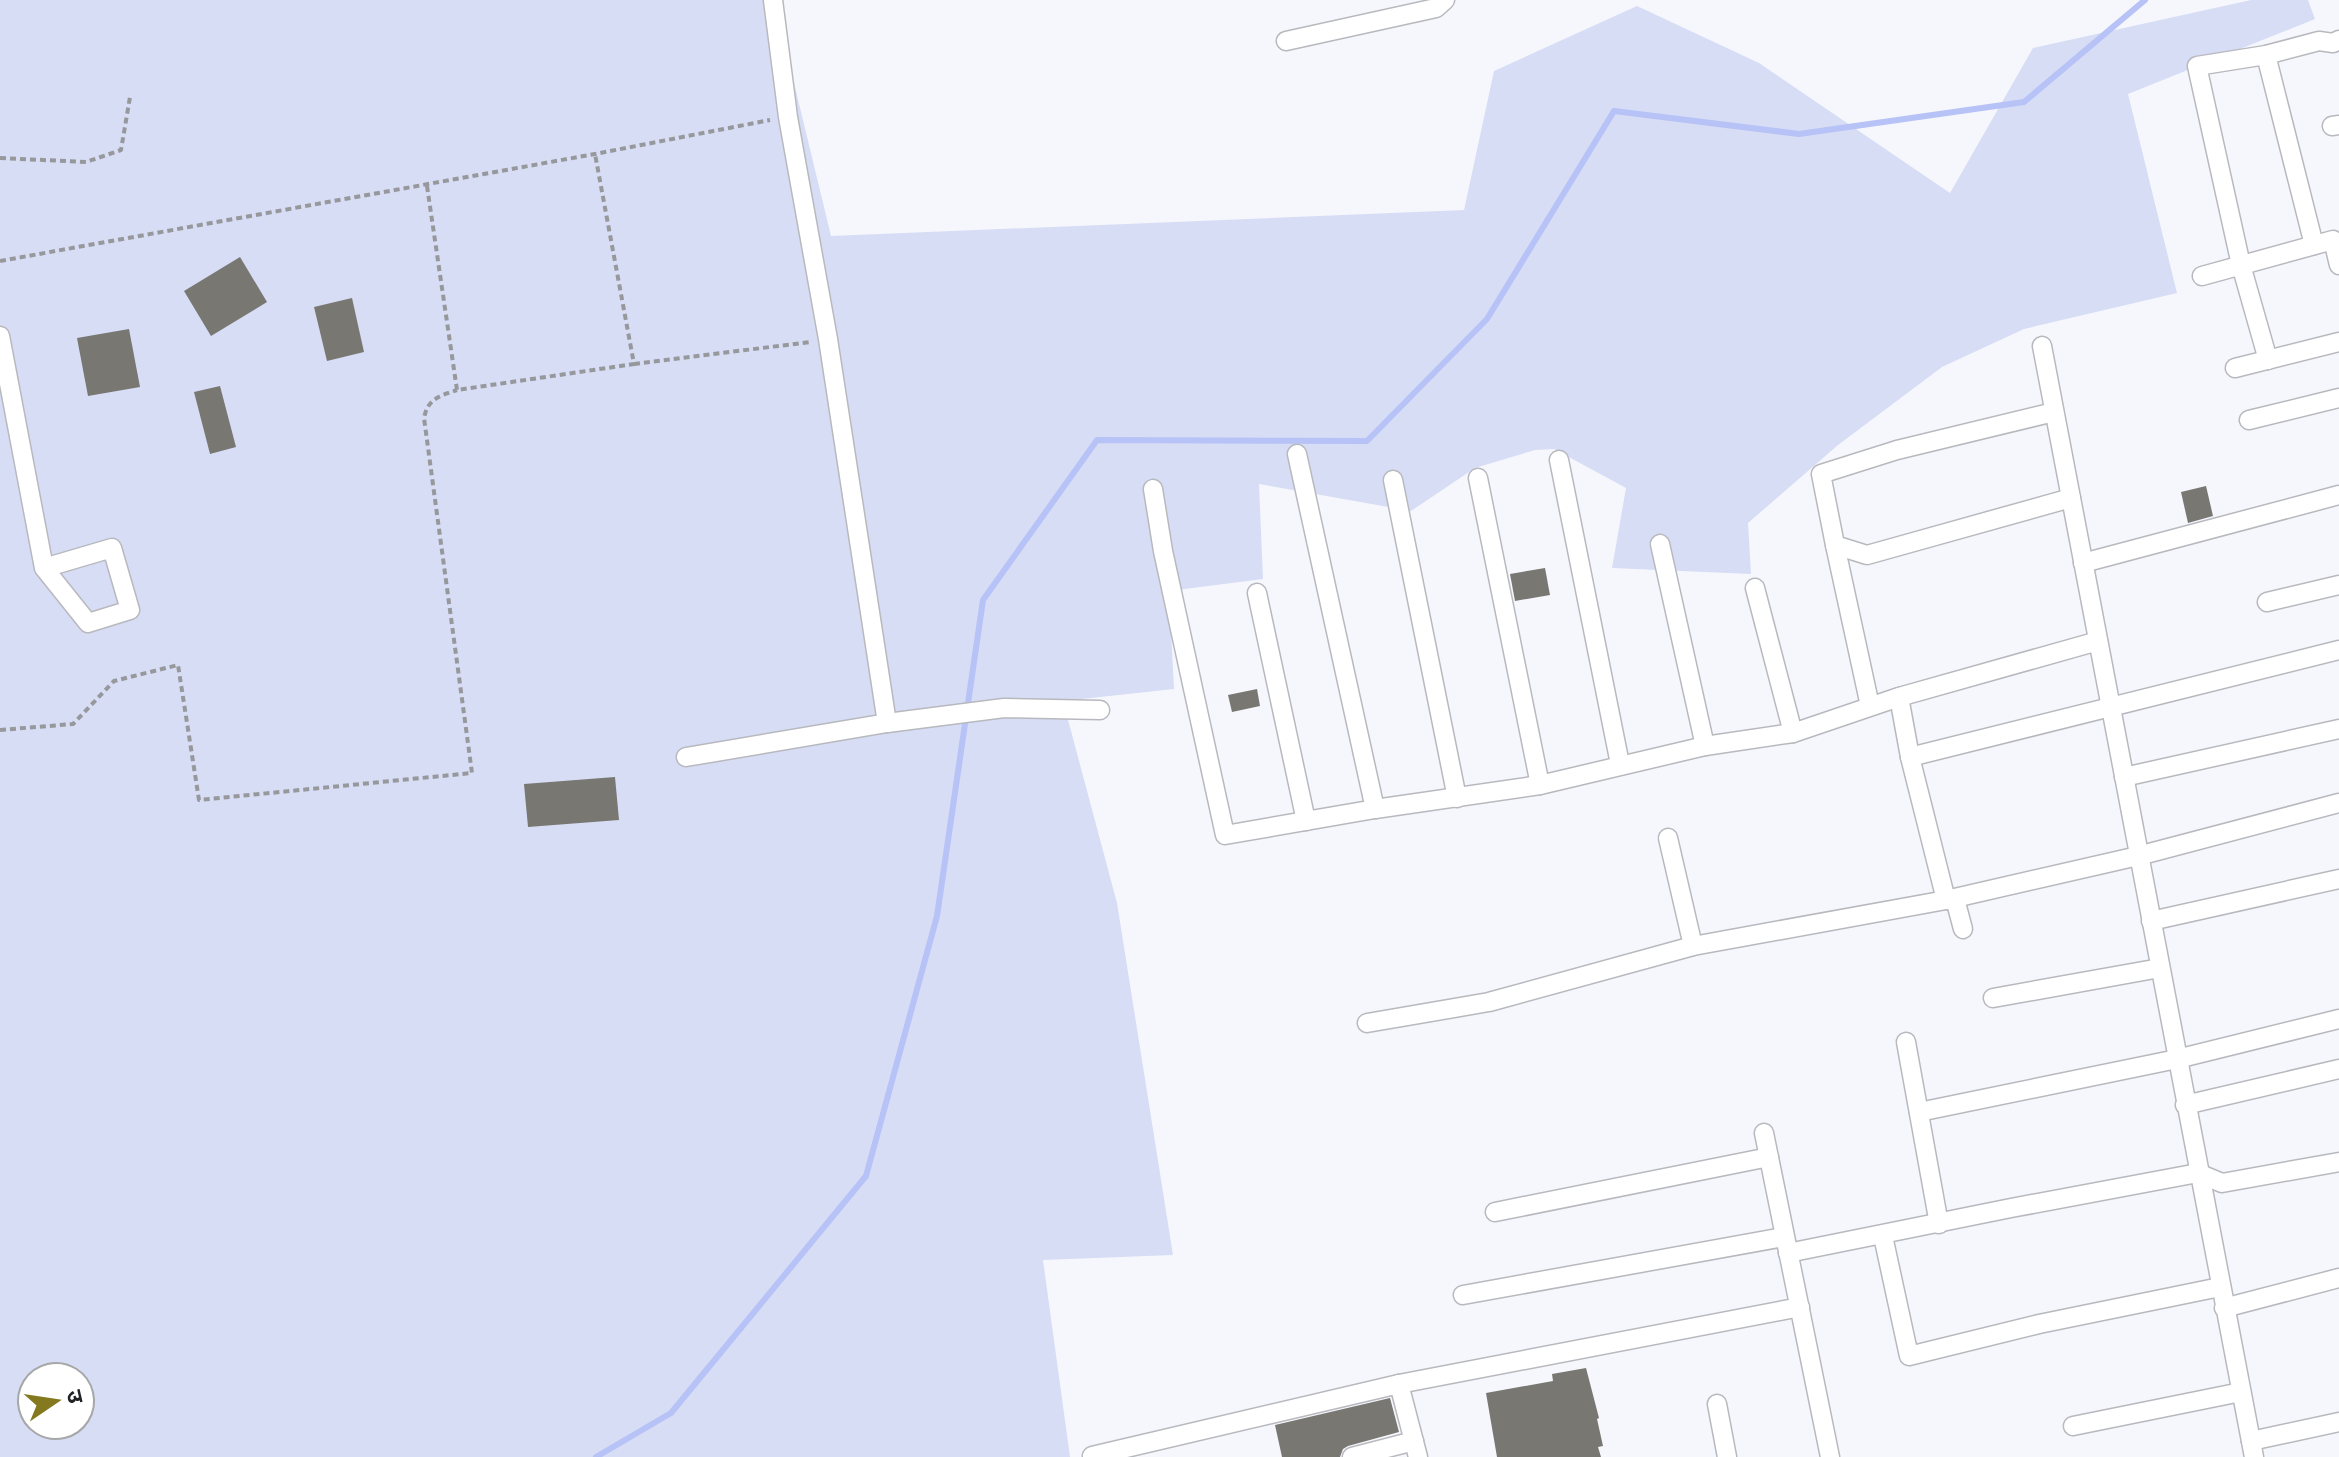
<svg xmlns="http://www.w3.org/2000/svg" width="2339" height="1457" font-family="'Sofia Sans Condensed','Noto Sans Devanagari',sans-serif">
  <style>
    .green { fill: #d7ddf5; fill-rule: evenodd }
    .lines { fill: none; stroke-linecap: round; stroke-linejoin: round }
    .stream { stroke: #b7c2f7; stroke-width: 6 }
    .building { fill: #787772 }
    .street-casing { stroke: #b8b9be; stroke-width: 21 }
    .path { stroke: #97989c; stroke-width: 4; stroke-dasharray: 6 4; stroke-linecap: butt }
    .street { stroke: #fff; stroke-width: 18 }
  </style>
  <rect width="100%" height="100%" fill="#f6f7fd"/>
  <!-- green -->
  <path class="green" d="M 0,0 L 774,0 L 831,236 L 1464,210 L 1494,71 L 1637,6 L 1759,63 L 1950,193 L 2033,48 L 2251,0 L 2308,0 L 2315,19 L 2128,94 L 2177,293 L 2024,329 L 1942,367 L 1838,445 L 1748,523 L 1751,574 L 1612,568 L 1626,488 L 1554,449 L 1535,450 L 1475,468 L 1411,511 L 1259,484 L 1263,579 L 1169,591 L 1174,689 L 1063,701 L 1117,903 L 1173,1255 L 1043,1260 L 1070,1457 L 0,1457 ZM 32,1377 L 80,1377 L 80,1425 L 32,1425 Z"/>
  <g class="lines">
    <!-- stream -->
    <polyline class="stream" points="596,1457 671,1413 866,1176 937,916 983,600 1097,440 1367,441 1487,319 1614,111 1799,134 2024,102 2145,0"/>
  </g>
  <!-- building -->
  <g class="building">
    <polygon points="240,257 267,302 211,336 184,291"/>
    <polygon points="352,298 364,352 327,361 314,307"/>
    <polygon points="129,329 140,387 88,396 77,338"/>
    <polygon points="220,386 236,447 210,454 194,392"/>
    <polygon points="2206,486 2213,516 2188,523 2181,492"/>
    <polygon points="1545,568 1550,595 1515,601 1510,574"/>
    <polygon points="1257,689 1260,706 1232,712 1228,695"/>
    <polygon points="615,777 619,820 528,827 524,784"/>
    <polygon points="1586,1368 1599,1418 1597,1419 1603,1446 1598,1447 1601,1457 1497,1457 1486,1393 1553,1381 1552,1374"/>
    <polygon points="1390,1398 1399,1432 1348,1446 1343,1449 1340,1457 1282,1457 1275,1425"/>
  </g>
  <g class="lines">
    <!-- street casing -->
    <g class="street-casing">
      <g id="street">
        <polyline points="1286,41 1436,8 1445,0"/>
        <polyline points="2266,55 2314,245"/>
        <polyline points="2332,126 2339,125"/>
        <polyline points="2202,276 2333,240 2339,265"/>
        <polyline points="0,336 44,568 88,623 130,610 112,548 44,568"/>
        <polyline points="2042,346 2254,1457"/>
        <polyline points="2268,360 2241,265 2197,66 2266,55 2319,41 2333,43 2339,40"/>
        <polyline points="2235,368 2339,342"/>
        <polyline points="2054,412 1897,450 1821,474 1835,545 1867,555 2071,498"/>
        <polyline points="2249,420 2339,398"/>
        <polyline points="1297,454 1375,809"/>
        <polyline points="1559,460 1620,764"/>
        <polyline points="1478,478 1540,785"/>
        <polyline points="1393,480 1457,798"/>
        <polyline points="1153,489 1163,551 1225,835 1375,809 1540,785 1705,746 1793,733 1899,697 2098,641"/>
        <polyline points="1660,544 1705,746"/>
        <polyline points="1835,545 1870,706"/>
        <polyline points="2083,563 2339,495"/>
        <polyline points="1755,588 1793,733"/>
        <polyline points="1257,593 1306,821"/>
        <polyline points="2267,602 2339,585"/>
        <polyline points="1899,697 1910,757 1946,900"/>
        <polyline points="887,723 1004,708 1100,710"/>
        <polyline points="686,757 887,723 828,339 788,117 773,0"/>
        <polyline points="1910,757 2339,650"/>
        <polyline points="2124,777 2339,729"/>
        <polyline points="1668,838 1693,946"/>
        <polyline points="1955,899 1963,929"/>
        <polyline points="2151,921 2339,879"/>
        <polyline points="1993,998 2160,968"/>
        <polyline points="1367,1023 1489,1002 1693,946 1946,900 2138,856 2339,803"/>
        <polyline points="1906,1042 1939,1224"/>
        <polyline points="2185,1105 2339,1069"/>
        <polyline points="1919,1112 2177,1059 2339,1019"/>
        <polyline points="1764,1133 1830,1457"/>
        <polyline points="1495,1212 1769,1157"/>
        <polyline points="1883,1236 1909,1356 2039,1324 2220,1287"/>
        <polyline points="1788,1253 2011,1208 2198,1173 2222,1183 2339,1162"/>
        <polyline points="1463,1295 1784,1237"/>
        <polyline points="2224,1308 2339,1278"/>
        <polyline points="1399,1384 1418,1457"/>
        <polyline points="1717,1404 1727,1457"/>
        <polyline points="2073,1426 2241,1392"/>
        <polyline points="2251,1441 2339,1422"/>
        <polyline points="1092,1456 1399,1384 1800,1307"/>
        <polyline points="1352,1457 1414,1441"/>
      </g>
    </g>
    <!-- path -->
    <g class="path">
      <polyline points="0,158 86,162 121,150 130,97"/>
      <polyline points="427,186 457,390 634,364 595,154"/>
      <polyline points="0,261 595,154 770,120"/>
      <polyline points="634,364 810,342"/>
      <path d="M 0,730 L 73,724 L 114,681 L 178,665 L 199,800 L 472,773 L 424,418 C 428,398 440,396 457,390"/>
    </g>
    <!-- street -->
    <use href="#street" class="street"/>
  </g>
  <!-- north arrow -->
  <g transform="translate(56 1401) rotate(77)"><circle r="38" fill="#ffffff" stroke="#a6a7a7" stroke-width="2"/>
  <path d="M0-6L14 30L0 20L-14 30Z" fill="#84791e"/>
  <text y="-12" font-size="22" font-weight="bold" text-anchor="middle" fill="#212224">उ</text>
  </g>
</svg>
